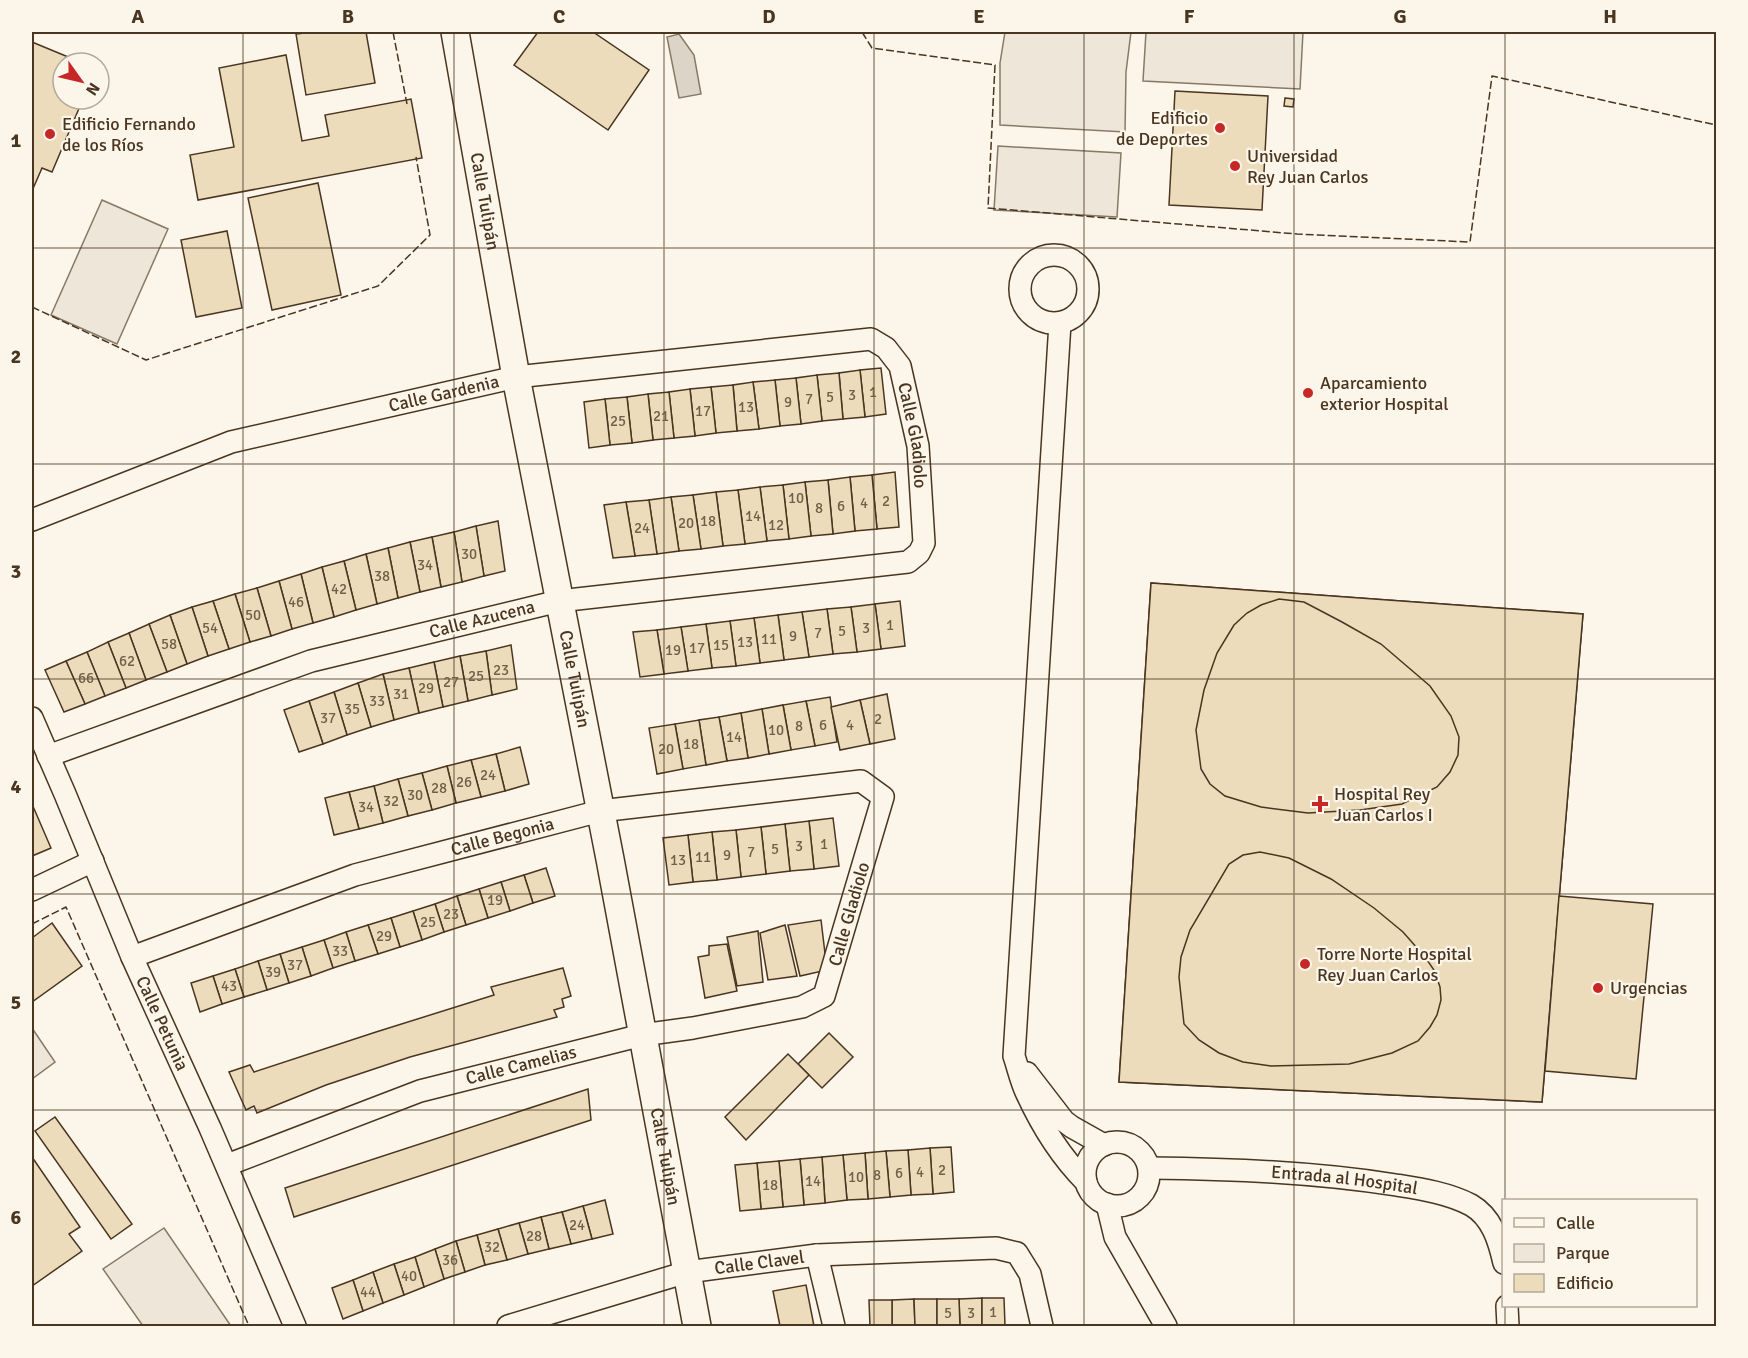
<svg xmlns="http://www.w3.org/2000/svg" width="1748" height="1358" font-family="Signika,sans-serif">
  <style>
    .green { fill: #ede6d9; stroke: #887966; stroke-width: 1.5 }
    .water { fill: #dcd4c6; stroke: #887966; stroke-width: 1.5 }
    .building { fill: #ecdcbc; stroke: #4a3520; stroke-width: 1.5; fill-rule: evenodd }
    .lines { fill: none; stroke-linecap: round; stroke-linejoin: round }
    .minor-casing { stroke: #4a3520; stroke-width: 24 }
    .tertiary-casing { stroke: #4a3520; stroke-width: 30 }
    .minor { stroke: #fbf6e9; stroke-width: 21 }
    .tertiary { stroke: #fbf6e9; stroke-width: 27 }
    .fence { stroke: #4a3520; stroke-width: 1.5; stroke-dasharray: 8 3; stroke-linecap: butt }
    .grid { fill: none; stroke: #4a3520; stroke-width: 1.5; stroke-opacity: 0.55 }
    .poi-dot { fill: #c62828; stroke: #fbf6e9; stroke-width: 2 }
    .labels { text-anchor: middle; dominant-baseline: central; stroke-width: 4.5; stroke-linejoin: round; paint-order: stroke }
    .number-label { font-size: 15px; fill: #725f47 }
    .poi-label { font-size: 18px; fill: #4a3520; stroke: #fbf6e9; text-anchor: start }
    .street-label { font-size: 18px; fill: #4a3520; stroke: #fbf6e9 }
    .neatline { fill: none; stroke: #4a3520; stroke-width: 2 }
    .grid-label { font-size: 20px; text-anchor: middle; font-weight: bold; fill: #4a3520 }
  </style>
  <rect width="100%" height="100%" fill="#fbf6e9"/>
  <!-- green -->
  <g class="green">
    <polygon points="1005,32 1131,32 1126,72 1125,132 1000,125 1000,63"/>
    <polygon points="1146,32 1303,32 1300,89 1143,81"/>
    <polygon points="998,146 1121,153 1117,217 994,210"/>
    <polygon points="102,200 168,229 117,344 51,315"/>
    <polygon points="32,1028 55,1062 32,1079"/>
    <polygon points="164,1228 231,1326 143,1326 103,1269"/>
  </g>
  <!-- water -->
  <polygon class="water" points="679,34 694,55 701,94 679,98 667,37"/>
  <!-- building -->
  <g class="building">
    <polygon points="314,32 366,32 375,83 306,95 296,34"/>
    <polygon points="538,32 593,32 649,70 608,130 514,65"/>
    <polygon points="32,42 73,59 72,63 63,63 63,99 83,99 52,172 42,168 32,191"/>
    <polygon points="286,55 302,141 329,136 325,115 411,99 422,158 198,200 190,155 234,147 219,68"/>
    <polygon points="1175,91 1268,96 1262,210 1169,205"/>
    <polygon points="1285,98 1294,99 1293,107 1284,106"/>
    <polygon points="318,183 341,295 272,310 248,198"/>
    <polygon points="227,231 242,308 196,317 181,240"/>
    <polygon points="881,368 886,414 865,417 860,370"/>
    <polygon points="860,370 865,417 843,419 839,373"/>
    <polygon points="839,373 843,419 822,421 817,375"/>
    <polygon points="817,375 822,421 801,424 796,378"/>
    <polygon points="796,378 801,424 780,426 775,380"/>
    <polygon points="775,380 780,426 759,429 753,382"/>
    <polygon points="753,382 759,429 737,431 733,385"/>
    <polygon points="733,385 737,431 716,433 711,387"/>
    <polygon points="711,387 716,433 695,436 690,389"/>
    <polygon points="690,389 695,436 674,438 669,392"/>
    <polygon points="669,392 674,438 653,440 648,394"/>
    <polygon points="648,394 653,440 632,443 627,397"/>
    <polygon points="627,397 632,443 610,445 605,399"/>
    <polygon points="605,399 610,445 589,448 584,402"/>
    <polygon points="895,472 899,527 877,529 872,475"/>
    <polygon points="872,475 877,529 855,531 850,477"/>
    <polygon points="850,477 855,531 833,534 828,480"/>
    <polygon points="828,480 833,534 811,536 805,482"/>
    <polygon points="805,482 811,536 789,539 783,485"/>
    <polygon points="783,485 789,539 767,541 760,487"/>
    <polygon points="760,487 767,541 745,544 738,490"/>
    <polygon points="738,490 745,544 723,546 716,492"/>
    <polygon points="716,492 723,546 701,549 693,495"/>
    <polygon points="693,495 701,549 679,551 671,497"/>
    <polygon points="671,497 679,551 657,554 649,500"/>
    <polygon points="649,500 657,554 635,556 626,502"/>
    <polygon points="626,502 635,556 613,558 604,505"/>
    <polygon points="498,521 505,571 484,576 476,526"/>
    <polygon points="476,526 484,576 462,582 454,532"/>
    <polygon points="454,532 462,582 441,587 432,537"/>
    <polygon points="432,537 441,587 420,592 410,542"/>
    <polygon points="410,542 420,592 398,598 388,548"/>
    <polygon points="388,548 398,598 377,604 366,554"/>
    <polygon points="366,554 377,604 356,610 344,561"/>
    <polygon points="344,561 356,610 334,617 322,567"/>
    <polygon points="322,567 334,617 313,623 301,574"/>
    <polygon points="301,574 313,623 292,629 279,581"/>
    <polygon points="279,581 292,629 271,636 257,588"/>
    <path d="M 1151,583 L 1583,614 L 1542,1102 L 1119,1082 ZM 1279,599 L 1304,602 L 1342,622 L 1381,644 L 1430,686 L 1451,716 L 1459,737 L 1458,755 L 1450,772 L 1437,787 L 1402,804 L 1360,810 L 1308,813 L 1261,807 L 1225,796 L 1210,784 L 1201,769 L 1196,730 L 1204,690 L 1217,653 L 1234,625 L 1247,613 L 1261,605 ZM 1260,852 L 1289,858 L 1331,879 L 1374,908 L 1403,932 L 1425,957 L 1434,970 L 1440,987 L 1441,1000 L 1437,1015 L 1430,1027 L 1418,1041 L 1392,1053 L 1349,1064 L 1271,1066 L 1243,1062 L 1219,1053 L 1199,1040 L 1184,1024 L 1179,977 L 1181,957 L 1190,930 L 1229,864 L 1243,855 Z"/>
    <polygon points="1151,583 1583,614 1542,1102 1119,1082"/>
    <polygon points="257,588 271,636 250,642 235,594"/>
    <polygon points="235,594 250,642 229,649 213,601"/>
    <polygon points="1279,599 1304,602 1342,622 1381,644 1430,686 1451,716 1459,737 1458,755 1450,772 1437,787 1402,804 1360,810 1308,813 1261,807 1225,796 1210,784 1201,769 1196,730 1204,690 1217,653 1234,625 1247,613 1261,605"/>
    <polygon points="213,601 229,649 208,656 192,607"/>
    <polygon points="900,601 905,646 881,649 875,604"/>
    <polygon points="875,604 881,649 857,652 851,607"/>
    <polygon points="192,607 208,656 187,664 170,615"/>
    <polygon points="851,607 857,652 833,654 827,609"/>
    <polygon points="827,609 833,654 809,657 802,612"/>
    <polygon points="802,612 809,657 784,660 778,615"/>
    <polygon points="170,615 187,664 167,672 149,624"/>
    <polygon points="778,615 784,660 760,663 754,618"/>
    <polygon points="754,618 760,663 736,666 730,621"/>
    <polygon points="730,621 736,666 712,668 706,624"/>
    <polygon points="149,624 167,672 146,680 129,633"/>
    <polygon points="706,624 712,668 688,671 681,627"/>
    <polygon points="681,627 688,671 664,674 657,630"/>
    <polygon points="657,630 664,674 640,677 633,632"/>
    <polygon points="129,633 146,680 126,688 108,642"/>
    <polygon points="108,642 126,688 105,696 87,652"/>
    <polygon points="511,645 517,689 492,695 486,651"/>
    <polygon points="486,651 492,695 468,701 460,656"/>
    <polygon points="87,652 105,696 85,704 66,661"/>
    <polygon points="460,656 468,701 443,707 434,662"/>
    <polygon points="66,661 85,704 64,712 45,670"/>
    <polygon points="434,662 443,707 419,713 409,668"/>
    <polygon points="409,668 419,713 394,720 383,674"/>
    <polygon points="383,674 394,720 371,727 358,683"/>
    <polygon points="358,683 371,727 347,735 334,692"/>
    <polygon points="334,692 347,735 323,744 309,701"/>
    <polygon points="887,694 895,739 870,744 860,700"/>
    <polygon points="830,697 837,742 815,746 806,701"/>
    <polygon points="860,700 870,744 840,750 831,707"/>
    <polygon points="309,701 323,744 299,752 284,710"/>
    <polygon points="806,701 815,746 791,750 783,705"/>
    <polygon points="783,705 791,750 769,754 762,709"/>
    <polygon points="762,709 769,754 748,758 741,713"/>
    <polygon points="741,713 748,758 727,761 719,717"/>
    <polygon points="719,717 727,761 706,765 699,720"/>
    <polygon points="699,720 706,765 683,769 675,724"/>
    <polygon points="675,724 683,769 657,774 649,728"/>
    <polygon points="520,747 529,784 505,791 496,754"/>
    <polygon points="496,754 505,791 481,797 471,760"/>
    <polygon points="471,760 481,797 456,803 447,766"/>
    <polygon points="447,766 456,803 432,810 422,773"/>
    <polygon points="422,773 432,810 408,816 398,779"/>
    <polygon points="398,779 408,816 383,823 374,786"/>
    <polygon points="374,786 383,823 359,829 349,792"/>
    <polygon points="349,792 359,829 334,835 325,798"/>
    <polygon points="32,804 51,848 32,856"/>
    <polygon points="833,818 839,866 814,869 809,821"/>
    <polygon points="809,821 814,869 790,871 785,824"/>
    <polygon points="785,824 790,871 766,874 761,827"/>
    <polygon points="761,827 766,874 741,877 736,830"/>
    <polygon points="736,830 741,877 717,880 712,832"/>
    <polygon points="712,832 717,880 693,882 688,835"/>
    <polygon points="688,835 693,882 669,885 663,838"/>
    <polygon points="1260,852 1289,858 1331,879 1374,908 1403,932 1425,957 1434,970 1440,987 1441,1000 1437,1015 1430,1027 1418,1041 1392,1053 1349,1064 1271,1066 1243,1062 1219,1053 1199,1040 1184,1024 1179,977 1181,957 1190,930 1229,864 1243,855"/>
    <polygon points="546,868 555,896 533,903 524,875"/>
    <polygon points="524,875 533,903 510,911 501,882"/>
    <polygon points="501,882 510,911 488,918 479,889"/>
    <polygon points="479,889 488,918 466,925 457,896"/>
    <polygon points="457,896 466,925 444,932 435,904"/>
    <polygon points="1559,896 1653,904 1636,1079 1545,1071"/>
    <polygon points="435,904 444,932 422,940 413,911"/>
    <polygon points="413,911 422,940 400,947 391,918"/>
    <polygon points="391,918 400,947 378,954 368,925"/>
    <polygon points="821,920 827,970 800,976 788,925"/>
    <polygon points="52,923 82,966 32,1002 32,938"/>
    <polygon points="368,925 378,954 355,961 346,932"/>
    <polygon points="785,925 797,976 768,980 760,933"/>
    <polygon points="758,931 763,982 737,986 727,937"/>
    <polygon points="346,932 355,961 333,968 324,940"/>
    <polygon points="324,940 333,968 311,976 302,947"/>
    <polygon points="727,944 737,991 705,998 698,957 709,955 709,946"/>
    <polygon points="302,947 311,976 289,983 280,954"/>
    <polygon points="280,954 289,983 267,990 258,961"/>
    <polygon points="258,961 267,990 244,997 235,969"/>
    <polygon points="563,968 571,996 562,999 564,1007 554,1010 557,1017 410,1057 326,1085 257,1113 254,1106 246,1110 229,1072 250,1065 254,1072 376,1032 494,995 491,987"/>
    <polygon points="235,969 244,997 222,1004 213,976"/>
    <polygon points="213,976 222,1004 200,1012 191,983"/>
    <polygon points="829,1033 853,1057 822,1088 798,1064"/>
    <polygon points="788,1054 809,1075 746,1140 725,1117"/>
    <polygon points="588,1089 591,1120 294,1217 285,1188"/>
    <polygon points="55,1117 132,1224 111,1239 35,1131"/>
    <polygon points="951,1147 954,1192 933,1194 930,1148"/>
    <polygon points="930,1148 933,1194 911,1195 908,1150"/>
    <polygon points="908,1150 911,1195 890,1197 886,1151"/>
    <polygon points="886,1151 890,1197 868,1199 865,1153"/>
    <polygon points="865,1153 868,1199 847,1200 843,1155"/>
    <polygon points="843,1155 847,1200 825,1203 822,1157"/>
    <polygon points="32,1157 80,1227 69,1234 82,1251 32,1286"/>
    <polygon points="822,1157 825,1203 804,1205 800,1159"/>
    <polygon points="800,1159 804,1205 783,1207 779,1161"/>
    <polygon points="779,1161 783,1207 761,1209 757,1163"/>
    <polygon points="757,1163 761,1209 740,1211 735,1165"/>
    <polygon points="605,1200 613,1234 592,1239 583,1206"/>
    <polygon points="583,1206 592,1239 571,1244 562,1212"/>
    <polygon points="562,1212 571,1244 549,1249 541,1217"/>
    <polygon points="541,1217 549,1249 528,1254 519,1223"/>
    <polygon points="519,1223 528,1254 507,1260 498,1229"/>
    <polygon points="498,1229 507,1260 485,1265 477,1235"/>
    <polygon points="477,1235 485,1265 465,1272 456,1241"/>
    <polygon points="456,1241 465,1272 444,1279 435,1249"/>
    <polygon points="435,1249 444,1279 424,1287 415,1257"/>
    <polygon points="415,1257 424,1287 404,1295 394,1264"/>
    <polygon points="394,1264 404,1295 383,1303 373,1272"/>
    <polygon points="373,1272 383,1303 363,1311 353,1280"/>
    <polygon points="353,1280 363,1311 343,1319 332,1288"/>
    <polygon points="806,1285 814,1326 780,1326 773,1291"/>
    <polygon points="982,1298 982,1326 960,1326 959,1299"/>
    <polygon points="982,1298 1004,1298 1005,1326 982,1326"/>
    <polygon points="914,1299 915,1326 892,1326 892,1300"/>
    <polygon points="914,1299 937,1299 937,1326 915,1326"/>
    <polygon points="937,1299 959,1299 960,1326 937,1326"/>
    <polygon points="869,1300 892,1300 892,1326 870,1326"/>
  </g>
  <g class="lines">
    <!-- minor casing -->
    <g class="minor-casing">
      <g id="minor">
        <circle cx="1054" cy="289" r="34"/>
        <path d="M 1060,323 L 1014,1056 C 1018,1068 1021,1081 1026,1092 C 1041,1125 1061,1157 1086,1182"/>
        <path id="s1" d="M 32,520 L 231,442 L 516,377 L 871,339 L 886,348 L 900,366 L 918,446 L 924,543 L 919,553 L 908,562 L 559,601 L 311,661 L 48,756"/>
        <path id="s2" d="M 32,718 L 65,794 L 132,957 L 210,1128 L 295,1326"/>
        <polyline points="32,890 93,861"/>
        <path id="s3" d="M 132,957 L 355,875 L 600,811 L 861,781 L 883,797 L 824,996 L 802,1007 L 693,1028 L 642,1035 L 420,1091 L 227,1165"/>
        <polyline points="1027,1073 1064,1121 1072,1127 1104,1145"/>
        <circle cx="1117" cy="1174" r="32"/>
        <path id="s4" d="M 1149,1168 C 1231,1169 1315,1172 1396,1185 C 1421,1189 1448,1193 1471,1205 C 1492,1217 1499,1241 1504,1263"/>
        <polyline points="1107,1204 1115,1237 1166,1326"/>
        <polyline points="817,1255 834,1326"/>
        <polyline points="1507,1306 1508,1326"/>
        <path id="s5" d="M 508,1326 L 687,1272 L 817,1255 L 996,1248 L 1017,1253 L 1030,1274 L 1042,1326"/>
      </g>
    </g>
    <!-- tertiary casing -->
    <g class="tertiary-casing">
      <g id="tertiary">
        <path id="s6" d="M 455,32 L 516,377 L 610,859 L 697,1326"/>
      </g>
    </g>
    <!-- minor -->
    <use href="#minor" class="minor"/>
    <!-- tertiary -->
    <use href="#tertiary" class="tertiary"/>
    <!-- fence -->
    <g class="fence">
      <polyline points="393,32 407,104"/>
      <polyline points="862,32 872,48 995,65 988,208 1297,234 1470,242 1492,76 1716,125"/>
      <polyline points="32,307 146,360 378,286 430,235 416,157"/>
      <polyline points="32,924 66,907 249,1326"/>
    </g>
  </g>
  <!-- grid -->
  <path class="grid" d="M 243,32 L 243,1326M 454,32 L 454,1326M 664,32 L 664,1326M 874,32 L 874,1326M 1084,32 L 1084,1326M 1294,32 L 1294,1326M 1505,32 L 1505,1200M 32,248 L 1716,248M 32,464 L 1716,464M 32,679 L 1716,679M 32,894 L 1716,894M 32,1110 L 1716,1110M 1505,1306 L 1505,1326"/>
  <!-- markers -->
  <g class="poi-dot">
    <circle cx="1220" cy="128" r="6"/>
    <circle cx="50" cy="134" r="6"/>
    <circle cx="1235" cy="166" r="6"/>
    <circle cx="1308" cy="393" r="6"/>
    <path d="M1317 795h6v6h6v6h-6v6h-6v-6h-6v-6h6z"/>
    <circle cx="1305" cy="964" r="6"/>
    <circle cx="1598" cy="988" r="6"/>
  </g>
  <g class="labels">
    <!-- number labels -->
    <g class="number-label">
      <text x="873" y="392">1</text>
      <text x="852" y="395">3</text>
      <text x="830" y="397">5</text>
      <text x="809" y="399">7</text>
      <text x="788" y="402">9</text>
      <text x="746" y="407">13</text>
      <text x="703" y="411">17</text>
      <text x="661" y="416">21</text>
      <text x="618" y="421">25</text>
      <text x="796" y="498">10</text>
      <text x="886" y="501">2</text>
      <text x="864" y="503">4</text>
      <text x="841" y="506">6</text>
      <text x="819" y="508">8</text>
      <text x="753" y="516">14</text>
      <text x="708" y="521">18</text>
      <text x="686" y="523">20</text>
      <text x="776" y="525">12</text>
      <text x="642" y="528">24</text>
      <text x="469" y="554">30</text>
      <text x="425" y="565">34</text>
      <text x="382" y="576">38</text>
      <text x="339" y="589">42</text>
      <text x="296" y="602">46</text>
      <text x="253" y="615">50</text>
      <text x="890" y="625">1</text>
      <text x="210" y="628">54</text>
      <text x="866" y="628">3</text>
      <text x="842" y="631">5</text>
      <text x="818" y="633">7</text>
      <text x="793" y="636">9</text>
      <text x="769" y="639">11</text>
      <text x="745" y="642">13</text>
      <text x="169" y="644">58</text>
      <text x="721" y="645">15</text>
      <text x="697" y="648">17</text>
      <text x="673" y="650">19</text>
      <text x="127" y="661">62</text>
      <text x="501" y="670">23</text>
      <text x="476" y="676">25</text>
      <text x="86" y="678">66</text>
      <text x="451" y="682">27</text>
      <text x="426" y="688">29</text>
      <text x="401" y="694">31</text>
      <text x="377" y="701">33</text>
      <text x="352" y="709">35</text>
      <text x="328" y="718">37</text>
      <text x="878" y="719">2</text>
      <text x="823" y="725">6</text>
      <text x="850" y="725">4</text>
      <text x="799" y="726">8</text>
      <text x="776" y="730">10</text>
      <text x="734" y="737">14</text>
      <text x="691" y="744">18</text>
      <text x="666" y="749">20</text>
      <text x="488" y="775">24</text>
      <text x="464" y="782">26</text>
      <text x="439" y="788">28</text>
      <text x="415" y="795">30</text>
      <text x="391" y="801">32</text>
      <text x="366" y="807">34</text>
      <text x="824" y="844">1</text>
      <text x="799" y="846">3</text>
      <text x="775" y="849">5</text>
      <text x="751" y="852">7</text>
      <text x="727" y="855">9</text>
      <text x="703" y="857">11</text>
      <text x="678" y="860">13</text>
      <text x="495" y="900">19</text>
      <text x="451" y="914">23</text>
      <text x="428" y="922">25</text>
      <text x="384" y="936">29</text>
      <text x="340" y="951">33</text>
      <text x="295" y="965">37</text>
      <text x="273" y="972">39</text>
      <text x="229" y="986">43</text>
      <text x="942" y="1170">2</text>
      <text x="920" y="1172">4</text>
      <text x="899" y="1173">6</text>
      <text x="877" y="1175">8</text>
      <text x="856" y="1177">10</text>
      <text x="813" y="1181">14</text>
      <text x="770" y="1185">18</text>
      <text x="577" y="1225">24</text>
      <text x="534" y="1236">28</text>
      <text x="492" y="1247">32</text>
      <text x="450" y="1260">36</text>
      <text x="409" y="1276">40</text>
      <text x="368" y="1292">44</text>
      <text x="993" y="1312">1</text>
      <text x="948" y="1313">5</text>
      <text x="971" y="1313">3</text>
    </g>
    <!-- poi labels -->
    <g class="poi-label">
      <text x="1208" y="118" text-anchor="end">Edificio<tspan x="1208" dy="21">de Deportes</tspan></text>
      <text x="62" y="124">Edificio Fernando<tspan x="62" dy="21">de los Ríos</tspan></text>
      <text x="1247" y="156">Universidad<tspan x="1247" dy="21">Rey Juan Carlos</tspan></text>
      <text x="1320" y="383">Aparcamiento<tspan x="1320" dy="21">exterior Hospital</tspan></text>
      <text x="1334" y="794">Hospital Rey<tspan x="1334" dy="21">Juan Carlos I</tspan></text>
      <text x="1317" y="954">Torre Norte Hospital<tspan x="1317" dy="21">Rey Juan Carlos</tspan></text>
      <text x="1610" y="988">Urgencias</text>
    </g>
    <!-- street labels -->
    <g class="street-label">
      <text stroke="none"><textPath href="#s6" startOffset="172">Calle Tulipán</textPath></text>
      <text stroke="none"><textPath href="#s1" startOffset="432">Calle Gardenia</textPath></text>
      <text stroke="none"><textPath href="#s1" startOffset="974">Calle Gladiolo</textPath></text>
      <text transform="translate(482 619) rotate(-14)">Calle Azucena</text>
      <text stroke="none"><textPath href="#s6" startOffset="658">Calle Tulipán</textPath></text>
      <text stroke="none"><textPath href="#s3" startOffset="390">Calle Begonia</textPath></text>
      <text transform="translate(849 914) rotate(-74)">Calle Gladiolo</text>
      <text stroke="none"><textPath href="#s2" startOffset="332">Calle Petunia</textPath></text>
      <text transform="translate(521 1065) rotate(-14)">Calle Camelias</text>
      <text stroke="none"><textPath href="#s6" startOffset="1144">Calle Tulipán</textPath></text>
      <text stroke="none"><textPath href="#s4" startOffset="196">Entrada al Hospital</textPath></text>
      <text stroke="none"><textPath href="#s5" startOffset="260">Calle Clavel</textPath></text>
    </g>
  </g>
  <!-- border -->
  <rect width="1748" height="1358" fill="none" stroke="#fbf6e9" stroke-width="66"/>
  <!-- legend -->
  <rect x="1502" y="1199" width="195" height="108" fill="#fbf6e9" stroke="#b4a999" stroke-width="1.5"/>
  <rect x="1514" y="1218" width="30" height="9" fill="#fbf6e9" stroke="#b4a999" stroke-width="1.5"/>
  <text x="1556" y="1229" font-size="18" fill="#4a3520">Calle</text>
  <rect x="1514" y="1244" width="30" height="18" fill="#ede6d9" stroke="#b4a999" stroke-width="1.5"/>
  <text x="1556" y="1259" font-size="18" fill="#4a3520">Parque</text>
  <rect x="1514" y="1274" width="30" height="18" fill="#ecdcbc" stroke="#b4a999" stroke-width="1.5"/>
  <text x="1556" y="1289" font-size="18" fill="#4a3520">Edificio</text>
  <!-- north arrow -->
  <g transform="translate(81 81) rotate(124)"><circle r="28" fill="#fbf6e9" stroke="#b4a999" stroke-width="1.5"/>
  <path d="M0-4.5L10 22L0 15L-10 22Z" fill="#c62828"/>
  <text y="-9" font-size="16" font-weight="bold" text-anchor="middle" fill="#4a3520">N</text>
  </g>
  <rect x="33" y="33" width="1682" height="1292" class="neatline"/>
  <g class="grid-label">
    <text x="138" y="23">A</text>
    <text x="348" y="23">B</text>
    <text x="559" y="23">C</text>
    <text x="769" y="23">D</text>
    <text x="979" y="23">E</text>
    <text x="1189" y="23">F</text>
    <text x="1400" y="23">G</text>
    <text x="1610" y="23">H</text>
    <text x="16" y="147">1</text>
    <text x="16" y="363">2</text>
    <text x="16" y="578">3</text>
    <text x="16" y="793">4</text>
    <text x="16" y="1009">5</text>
    <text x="16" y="1224">6</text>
  </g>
</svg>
